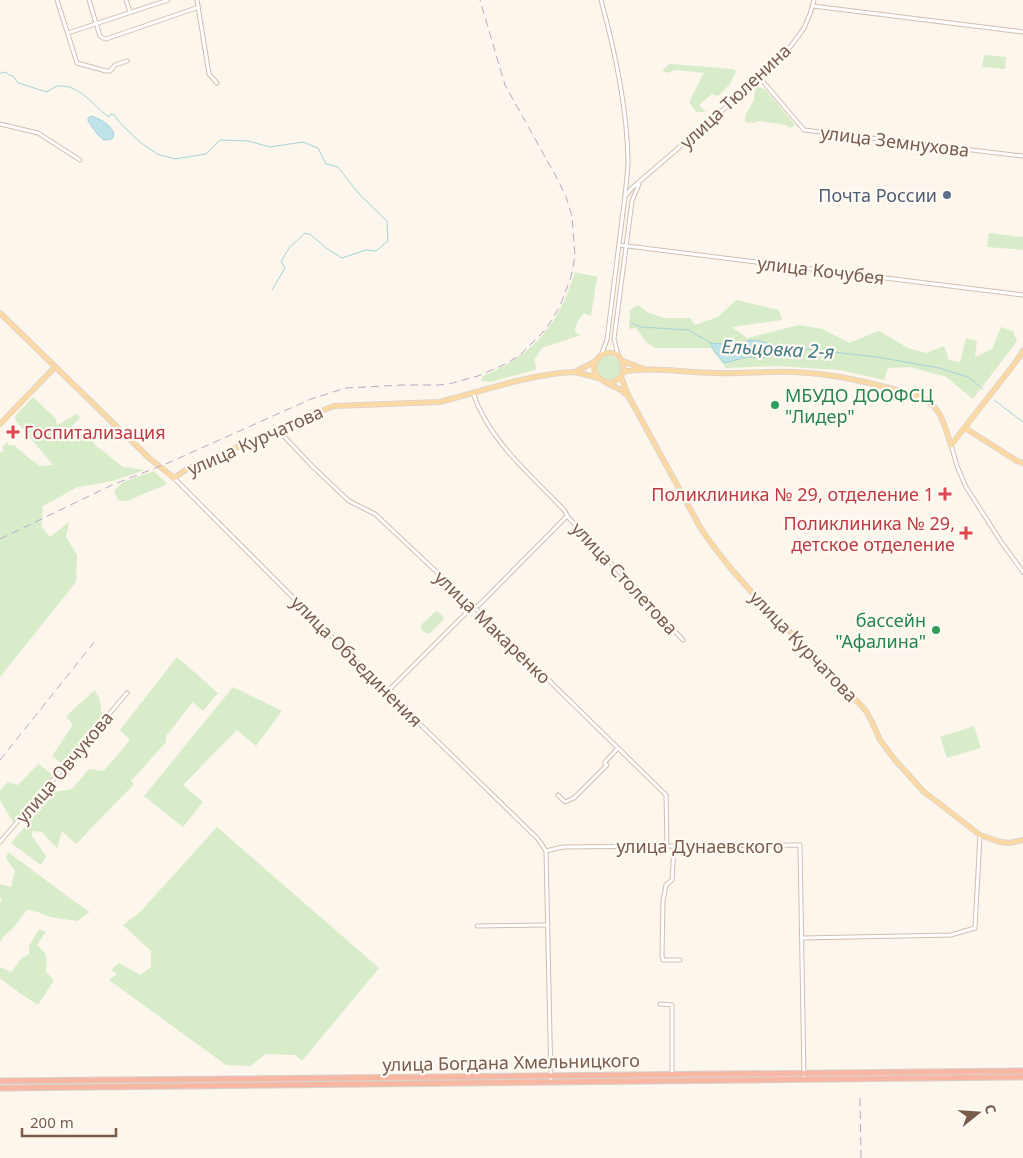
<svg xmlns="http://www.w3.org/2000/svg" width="1023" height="1158" font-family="'Noto Sans',sans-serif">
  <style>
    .green { fill: #d8ecc9 }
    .water { fill: #bfe3e8; stroke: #a5d3da }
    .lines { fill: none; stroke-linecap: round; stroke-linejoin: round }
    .stream { stroke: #a5d3da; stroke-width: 1 }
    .minor-casing { stroke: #d1beb0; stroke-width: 5 }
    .major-casing { stroke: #dad1cd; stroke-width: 6 }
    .highway-casing { stroke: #dad1cd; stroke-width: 7 }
    .minor { stroke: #fff; stroke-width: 3 }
    .major { stroke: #fbd9a5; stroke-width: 4.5 }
    .highway { stroke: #f7b7a3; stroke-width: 5 }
    .rail { stroke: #b9a8c9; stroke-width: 1; stroke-dasharray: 8 5; stroke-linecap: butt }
    .service-dot { fill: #5c6f8a; stroke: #fffaf3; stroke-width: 2 }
    .leisure-dot { fill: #2e9e5b; stroke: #fffaf3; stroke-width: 2 }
    .health-dot { fill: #e0444e; stroke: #fffaf3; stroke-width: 2 }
    .labels { text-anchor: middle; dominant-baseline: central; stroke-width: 4.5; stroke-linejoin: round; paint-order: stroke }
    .street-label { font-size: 18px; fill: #7a5c4d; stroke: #fffaf3 }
    .service-label { font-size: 18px; fill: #4e5e75; stroke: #fffaf3; text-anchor: end }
    .leisure-label { font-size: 18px; fill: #27864d; stroke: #fffaf3; text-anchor: start }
    .health-label { font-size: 18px; fill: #be3a42; stroke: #fffaf3; text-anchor: end }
    .water-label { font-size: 19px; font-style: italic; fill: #437c86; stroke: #fffaf3 }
  </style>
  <rect width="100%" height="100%" fill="#fdf6ec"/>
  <!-- green -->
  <g class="green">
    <polygon points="984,55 1006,57 1005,69 982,67"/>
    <polygon points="670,64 733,69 736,71 730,84 718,96 712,94 699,105 706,112 696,112 689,102 704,73 675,70 667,73 662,70"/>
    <path d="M 758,87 L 765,89 L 795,125 C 792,128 791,128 787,127 L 786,125 L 758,121 L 755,123 L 745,122 L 745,116 L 754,100 L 755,90 Z"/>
    <polygon points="989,233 1023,237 1023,250 987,247"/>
    <path d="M 575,272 L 597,277 L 591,316 L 584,313 C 579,318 575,325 575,332 L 581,335 L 542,348 L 534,360 L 536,367 L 535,370 L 491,382 L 481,381 L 483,376 C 534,354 558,326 575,272 Z"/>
    <polygon points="736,300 779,310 782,320 732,327 747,338 799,325 823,329 849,343 879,331 908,348 926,353 944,346 949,360 960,362 966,338 977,341 975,357 992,349 1001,327 1013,331 1017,341 973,399 946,377 910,367 888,368 884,380 840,370 776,366 726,368 711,348 655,348 646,342 636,328 629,329 630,310 638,305 647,312 664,318 690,318 695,325 718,317"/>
    <circle cx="609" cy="368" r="12"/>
    <polygon points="33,397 56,419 57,425 77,414 80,418 69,429 70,435 79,433 92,437 94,444 123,467 145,470 112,481 78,487 43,506 41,526 50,537 69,522 66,537 77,555 76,582 0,677 0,453 4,450 2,447 4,445 8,442 8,445 14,445 29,458 40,466 53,465 16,421 15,416"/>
    <polygon points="154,471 167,484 127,501 118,500 114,491 123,482"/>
    <polygon points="437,611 443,616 443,620 430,633 426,633 421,629 421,625 435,612"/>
    <polygon points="177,657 218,693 203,711 193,702 166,736 166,742 131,781 134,784 76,844 62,831 57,848 42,832 32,831 32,836 46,856 41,865 11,843 54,792 72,789 89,769 103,771 110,764 130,740 120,730"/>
    <polygon points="233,687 282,711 256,746 237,730 183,785 203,802 183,827 144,796"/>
    <polygon points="95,690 100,700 101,711 104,716 63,764 52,756 73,725 66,716"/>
    <polygon points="974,726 981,748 947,758 940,737"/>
    <polygon points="38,764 53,775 13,822 0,800 0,790 8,782 18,785"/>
    <polygon points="217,827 379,968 302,1061 295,1055 266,1054 250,1066 226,1065 109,980 117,974 111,970 119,963 140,975 151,967 151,951 123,925 140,912"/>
    <polygon points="8,852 75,902 90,912 77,921 50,917 38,912 27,910 14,927 3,937 0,942 0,903 2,900 0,896 0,884 11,887 15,871 6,858"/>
    <path d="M 39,929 L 46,932 L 37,945 C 49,955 47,959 46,972 L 54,980 L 38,1005 L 21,994 L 0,978 L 0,967 L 11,972 L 21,959 L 29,954 L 29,946 Z"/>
  </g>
  <!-- water -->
  <g class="water">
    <path d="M 92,116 C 101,120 111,124 114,134 L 112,139 L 104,140 L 98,135 L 88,121 L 88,118 Z"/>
    <path d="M 751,340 C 762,341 775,342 776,355 L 763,358 L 747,357 L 724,363 L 715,352 L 710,343 L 738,345 Z"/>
  </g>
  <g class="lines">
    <!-- stream -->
    <g class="stream">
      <path d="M 0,73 L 6,72 L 9,75 L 13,76 L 18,83 L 47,92 L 57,86 C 61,86 66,86 69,87 C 85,92 96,108 109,117 L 111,114 L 114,115 L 123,126 L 140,142 L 157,154 L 175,159 L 206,154 L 220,140 L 248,141 L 270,147 L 303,142 L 318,148 L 326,164 L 338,167 L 359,194 L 387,221 L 388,241 L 376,251 L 366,250 L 342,258 L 326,248 L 311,235 L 305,233 L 289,248 L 281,262 L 285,268 L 272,290"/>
      <polyline points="631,323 641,327 688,330 711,343"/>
      <polyline points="771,345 877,357 939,368 968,377 983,389"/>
      <polyline points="994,400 1023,422"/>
    </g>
    <!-- minor casing -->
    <g class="minor-casing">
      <g id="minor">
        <polyline points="57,0 77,63 106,71 110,71 115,65 127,61"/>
        <polyline points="89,0 100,36 103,38 106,39 199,7"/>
        <polyline points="126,0 130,12"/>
        <polyline points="197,0 209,74 217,83"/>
        <path d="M 601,0 C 615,51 627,107 628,160 C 628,172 626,184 625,195"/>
        <polyline points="813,6 1023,32"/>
        <polyline points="68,33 168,0"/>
        <polyline points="760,78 804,130 1023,156"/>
        <polyline points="0,124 38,133 80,160"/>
        <polyline points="619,245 1023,295"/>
        <polyline points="601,355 607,340 625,196 633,187 760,78 791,46 804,28 810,14 814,0"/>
        <polyline points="618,355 614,339 632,201 639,184"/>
        <path d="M 473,393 C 489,441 531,475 565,511 L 567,516 L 683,640"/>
        <polyline points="278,430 313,467 349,501 375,514 475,608 666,795 667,846"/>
        <polyline points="951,445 957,466 966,487 1002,543 1023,572"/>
        <polyline points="174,478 387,692 538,839 546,851 551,1082"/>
        <polyline points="387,692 468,611 479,605 567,516"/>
        <polyline points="558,795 565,802 574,798 607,765 605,764 605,762 618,748"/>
        <polyline points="0,842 127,693"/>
        <polyline points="674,847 672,880 666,885 663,901 662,956 663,960 680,960"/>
        <polyline points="546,851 563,847 800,845 804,1079"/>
        <polyline points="477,926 548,925"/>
        <polyline points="802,938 951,935 975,928 980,835"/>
        <polyline points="660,1004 672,1005 672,1074"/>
      </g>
    </g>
    <!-- major casing -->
    <g class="major-casing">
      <g id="major">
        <polyline points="0,313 149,458 174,478 187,469 316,413 334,406 440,402 512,382 540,376 559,373 575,372 599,378 607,383 613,382 621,377 624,369 622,361 618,355 612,353 606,353 601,355 596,361 594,367 595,373 599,378"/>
        <polyline points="623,361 644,369"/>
        <polyline points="575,372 596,361"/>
        <path d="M 623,372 C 653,366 685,373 715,373 C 741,374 766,371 792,372 C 834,373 875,384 916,395 C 941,405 943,421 951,445"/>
        <path d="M 621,377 L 629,397 L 700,527 C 727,569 763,604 798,640 C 818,661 838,683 859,703 L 866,711 L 872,722 L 880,740 L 895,760 L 923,791 L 980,835 L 1000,842 L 1010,843 L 1023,840"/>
        <polyline points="607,383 621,390 628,396"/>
        <polyline points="0,424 55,367"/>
        <polyline points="965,428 1017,461 1023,463"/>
        <polyline points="951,445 1015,363 1023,351"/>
      </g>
    </g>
    <!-- highway casing -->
    <g class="highway-casing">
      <g id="highway">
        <polyline points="0,1081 231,1079 1023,1071"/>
        <polyline points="0,1088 1023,1077"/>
      </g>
    </g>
    <!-- minor -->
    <use href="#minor" class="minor"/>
    <!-- major -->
    <use href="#major" class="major"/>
    <!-- highway -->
    <use href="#highway" class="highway"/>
    <!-- rail -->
    <g class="rail">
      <polyline points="0,539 112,485 168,463 311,399 346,388 403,385 438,385 449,384 478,376 501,366 519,356 546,329 560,306 571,277 575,256 572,216 566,197 558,180 505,85 480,0"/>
      <polyline points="0,760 96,640"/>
      <polyline points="860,1098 861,1158"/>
    </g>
  </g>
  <!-- markers -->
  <circle class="service-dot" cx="947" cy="195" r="5"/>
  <g class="leisure-dot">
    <circle cx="775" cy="405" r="5"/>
    <circle cx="936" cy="630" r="5"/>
  </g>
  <g class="health-dot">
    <path d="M10.5 424.5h5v5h5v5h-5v5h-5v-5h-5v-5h5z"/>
    <path d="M942.5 486.5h5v5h5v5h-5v5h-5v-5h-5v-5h5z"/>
    <path d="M963.5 525.5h5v5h5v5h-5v5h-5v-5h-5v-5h5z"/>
  </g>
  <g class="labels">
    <!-- street labels -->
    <g class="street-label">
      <text transform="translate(735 96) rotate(-43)">улица Тюленина</text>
      <text transform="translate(895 141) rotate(7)">улица Земнухова</text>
      <text transform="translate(821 270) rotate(7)">улица Кочубея</text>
      <text transform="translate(255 440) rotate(-24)">улица Курчатова</text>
      <text transform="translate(625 578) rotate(47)">улица Столетова</text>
      <text transform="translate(493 627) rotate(44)">улица Макаренко</text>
      <text transform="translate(804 646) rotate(46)">улица Курчатова</text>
      <text transform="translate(357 661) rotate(45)">улица Объединения</text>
      <text transform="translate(64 767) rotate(-50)">улица Овчукова</text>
      <text x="700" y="846">улица Дунаевского</text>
      <text transform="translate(511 1062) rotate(-1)">улица Богдана Хмельницкого</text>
    </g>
    <!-- service labels -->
    <g class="service-label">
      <text x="937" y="195">Почта России</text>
    </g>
    <!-- leisure labels -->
    <g class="leisure-label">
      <text x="785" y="395">МБУДО ДООФСЦ<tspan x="785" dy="21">"Лидер"</tspan></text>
      <text x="926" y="620" text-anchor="end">бассейн<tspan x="926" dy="21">"Афалина"</tspan></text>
    </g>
    <!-- health labels -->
    <g class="health-label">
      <text x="24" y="432" text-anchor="start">Госпитализация</text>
      <text x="934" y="494">Поликлиника № 29, отделение 1</text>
      <text x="955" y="523">Поликлиника № 29,<tspan x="955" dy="21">детское отделение</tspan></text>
    </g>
    <!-- water labels -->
    <g class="water-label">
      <text transform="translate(778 349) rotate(3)">Ельцовка 2-я</text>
    </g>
  </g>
  <!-- north arrow -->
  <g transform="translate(978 1113) rotate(73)" stroke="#fffaf3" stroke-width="4" paint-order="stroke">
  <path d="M0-4L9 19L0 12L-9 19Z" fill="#7a5c4d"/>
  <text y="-8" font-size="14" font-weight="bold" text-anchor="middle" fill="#7a5c4d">С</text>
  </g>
  <!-- scale -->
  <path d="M22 1128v8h94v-8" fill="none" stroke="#7a5c4d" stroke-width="2.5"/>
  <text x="30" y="1128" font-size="15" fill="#7a5c4d" stroke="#fffaf3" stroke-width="4" paint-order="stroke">200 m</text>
</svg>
